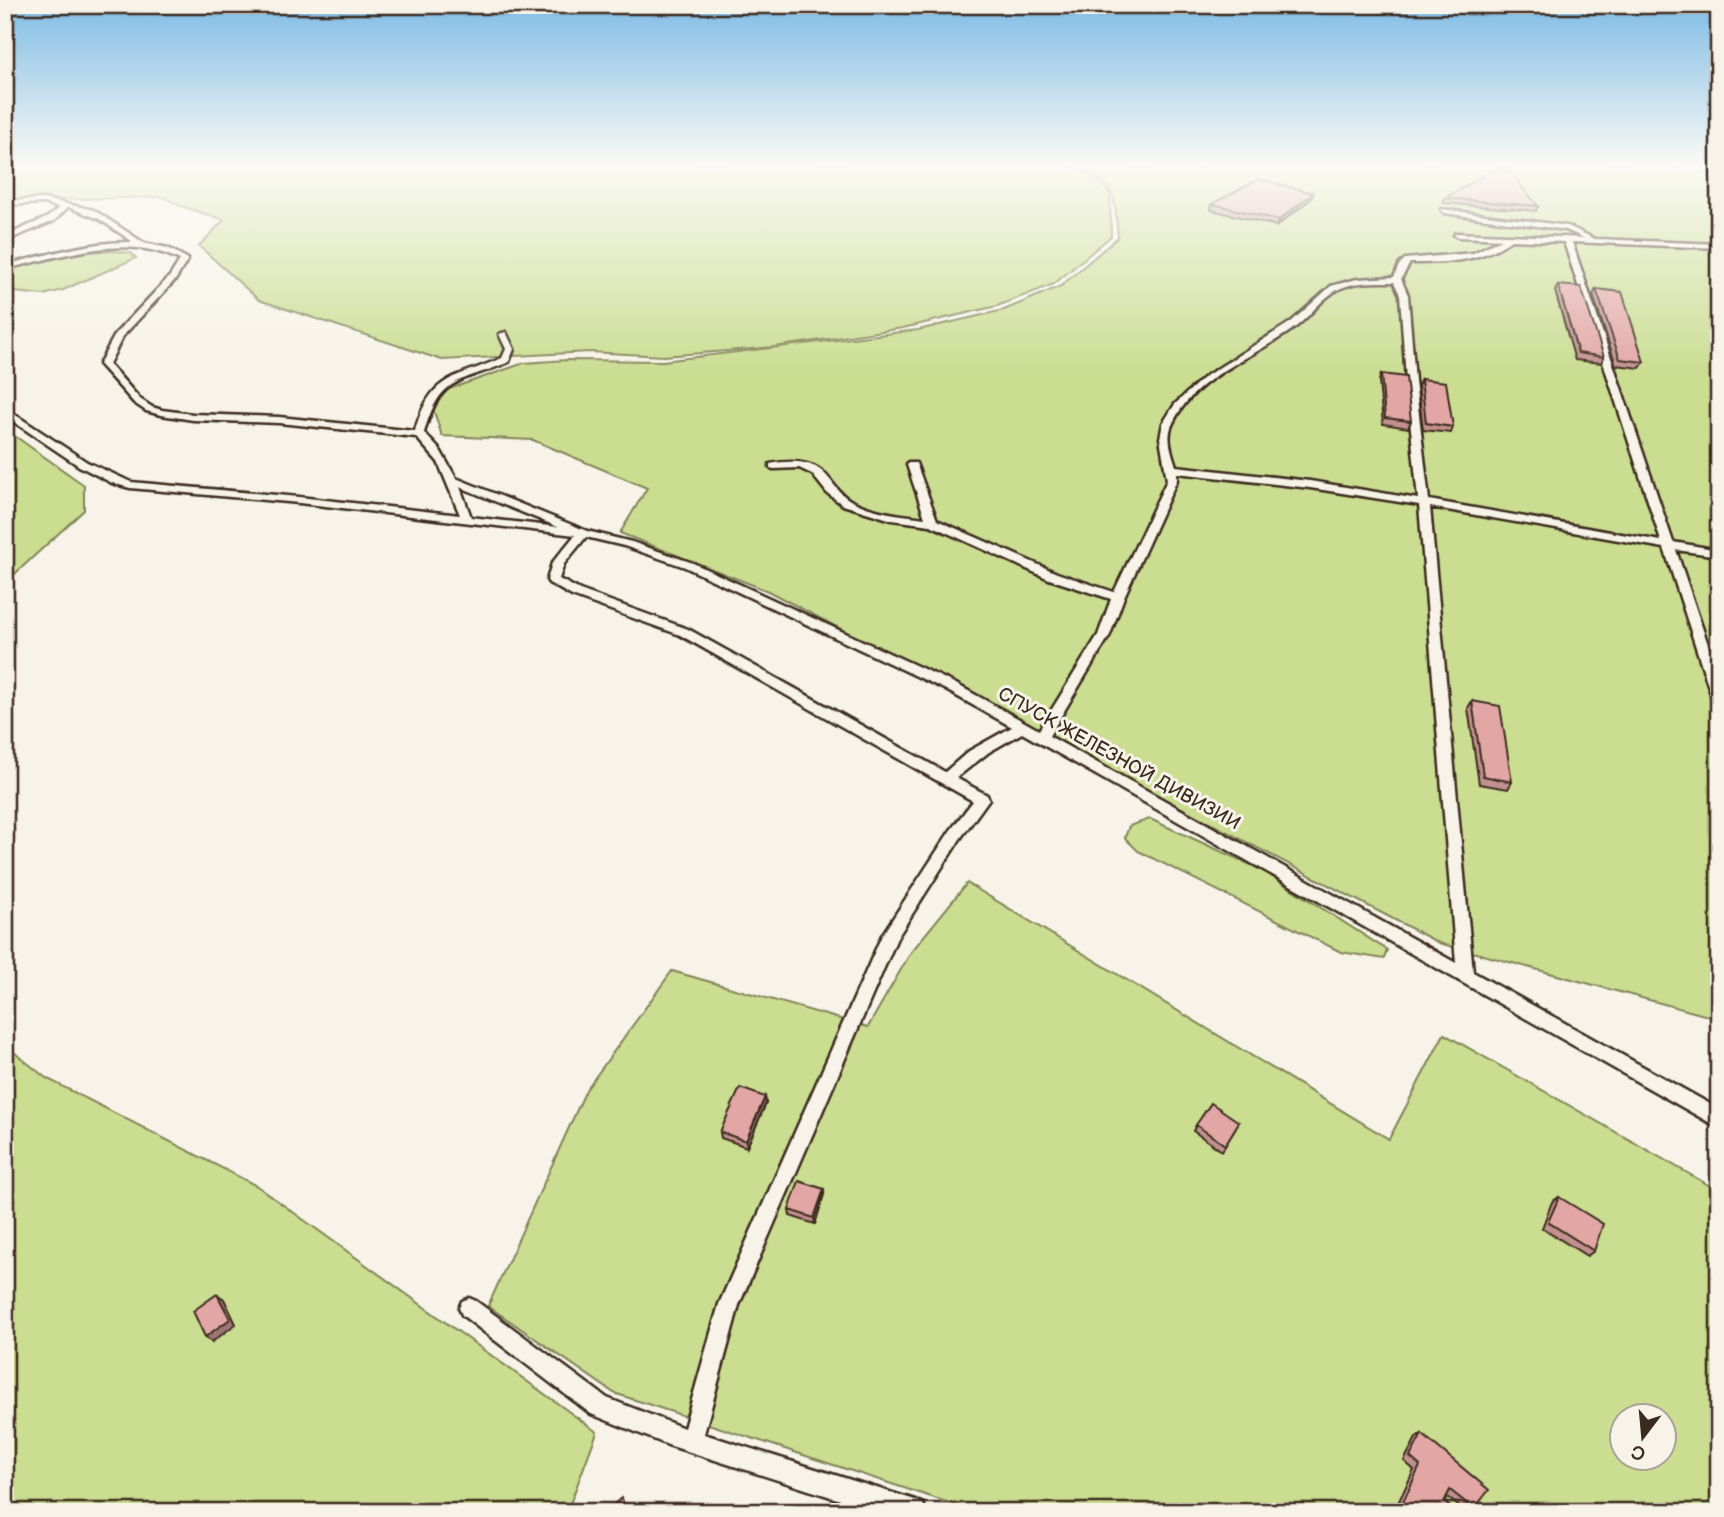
<svg xmlns="http://www.w3.org/2000/svg" width="1724" height="1517" font-family="'Balsamiq Sans',sans-serif">
  <style>
    .green { fill: #cadd91; stroke: #828458; stroke-width: 2; fill-rule: evenodd }
    .lines { fill: none; stroke-linecap: round; stroke-linejoin: round }
    .lane-casing { stroke: #3b2a1e; stroke-width: 5 }
    .lane { fill: #f7f3e8; fill-rule: evenodd }
    .wall { fill: #c2908e; stroke: #3b2a1e; stroke-width: 2 }
    .shaded-wall { fill: #9e7574; stroke: #3b2a1e; stroke-width: 2 }
    .building { fill: #e2a7a5; stroke: #3b2a1e; stroke-width: 2 }
    .labels { text-anchor: middle; dominant-baseline: central; stroke-width: 6; stroke-linejoin: round; paint-order: stroke }
    .street-label { font-size: 19px; fill: #3b2a1e; stroke: #f7f3e8 }
  </style>
  <rect width="100%" height="100%" fill="#f7f3e8"/>
  <filter id="ink" filterUnits="userSpaceOnUse"><feTurbulence type="fractalNoise" baseFrequency=".0143" numOctaves="2"/><feDisplacementMap in="SourceGraphic" scale="14" xChannelSelector="R" yChannelSelector="G"/><feConvolveMatrix kernelMatrix="1 2 1 2 8 2 1 2 1" color-interpolation-filters="sRGB"/></filter>
  <g filter="url(#ink)">
    <!-- green -->
    <g class="green">
      <polygon points="5,164 1075,164 1069,167 1092,176 1110,193 1111,236 1054,284 997,306 903,328 774,347 664,356 589,352 442,360 259,300 199,246 224,220 178,205 164,197 5,201"/>
      <path d="M 1081,164 C 1108,164 1193,175 1211,164 L 1641,164 L 1707,173 L 1715,187 L 1719,188 L 1719,1019 L 1439,943 L 768,591 L 620,533 L 647,488 L 533,440 L 442,436 L 429,396 L 524,363 L 566,360 L 663,361 L 918,330 L 1004,310 L 1061,286 L 1118,237 C 1114,196 1118,183 1075,168 Z"/>
      <polygon points="113,251 131,253 136,258 63,290 43,295 5,291 5,270 80,252"/>
      <polygon points="5,429 84,485 84,510 5,583"/>
      <polygon points="1150,819 1262,870 1387,950 1384,959 1341,952 1138,851 1125,838 1129,826"/>
      <path d="M 967,883 L 1389,1139 L 1444,1034 L 1719,1191 L 1719,1512 L 977,1512 L 614,1393 L 488,1306 L 586,1090 L 672,971 L 868,1027 L 911,952 ZM 1622,1416 L 1664,1416 L 1664,1458 L 1622,1458 Z"/>
      <polygon points="5,1045 46,1078 257,1186 597,1432 567,1512 5,1512"/>
    </g>
    <g class="lines">
      <!-- lane casing -->
      <g class="lane-casing">
        <path id="lane" d="M 44,199 L 94,210 L 144,243 L 168,248 L 188,259 L 176,279 L 123,336 L 109,364 L 140,399 L 152,407 L 162,410 L 193,414 L 279,417 L 415,431 C 431,374 454,379 502,358 L 506,349 L 499,334 L 506,332 L 514,349 L 509,362 C 460,383 440,375 424,433 L 440,450 L 456,478 L 587,531 L 632,542 L 693,563 L 954,683 L 1039,730 L 1098,635 L 1111,599 L 1049,579 L 930,525 L 892,520 L 843,505 L 827,493 L 812,474 L 799,468 L 774,469 L 770,468 L 770,464 C 786,461 805,460 819,469 C 831,477 836,492 850,500 C 872,512 901,515 925,518 L 907,465 L 908,463 L 916,463 L 937,520 L 1057,573 L 1114,592 L 1167,480 L 1160,438 L 1163,423 L 1175,404 L 1204,377 L 1291,322 L 1331,286 L 1357,279 L 1394,277 L 1399,265 L 1405,259 L 1473,253 L 1502,239 L 1458,237 L 1454,235 L 1455,233 L 1584,238 L 1566,230 L 1444,213 L 1441,209 L 1568,226 L 1595,239 L 1719,244 L 1719,248 L 1572,242 L 1673,542 L 1719,550 L 1719,556 L 1676,550 L 1719,677 L 1719,701 L 1712,697 L 1664,548 L 1430,507 L 1473,972 L 1719,1109 L 1719,1128 L 1022,733 L 989,752 L 956,778 L 987,795 L 989,799 L 960,839 L 897,938 L 739,1305 L 704,1434 L 915,1500 L 923,1504 L 927,1512 L 878,1512 L 668,1445 L 591,1414 L 462,1315 L 459,1308 L 462,1301 L 469,1298 L 476,1301 L 607,1398 L 684,1428 L 719,1304 L 882,935 L 950,831 L 973,801 L 680,635 L 572,596 L 549,583 L 547,580 L 552,563 L 575,535 L 299,503 L 130,488 L 112,483 L 79,466 L 5,416 L 5,408 L 87,462 L 131,482 L 299,497 L 460,515 L 438,462 L 416,437 L 279,423 L 193,420 L 161,415 L 146,411 L 134,403 L 99,364 L 116,333 L 170,276 L 180,260 C 124,232 62,257 5,269 L 5,265 C 47,255 90,241 133,242 L 99,219 L 68,207 L 54,221 L 5,241 L 5,236 L 48,217 L 59,208 L 44,203 L 5,205 L 5,201 ZM 1511,240 L 1564,242 L 1661,541 L 1429,500 L 1415,380 L 1408,295 L 1401,279 L 1410,263 C 1446,263 1481,262 1511,240 ZM 1394,282 L 1400,295 L 1406,380 L 1418,499 L 1310,481 L 1176,466 C 1172,453 1166,438 1172,425 C 1194,375 1257,357 1297,326 C 1312,314 1323,296 1341,288 C 1358,281 1376,282 1394,282 ZM 1177,473 L 1310,488 L 1419,505 L 1456,963 L 1049,736 L 1110,635 L 1124,597 L 1177,480 ZM 460,487 L 558,527 L 471,517 ZM 586,537 L 624,546 L 685,567 L 944,689 L 1012,727 L 969,751 L 945,772 L 688,629 L 580,590 L 559,579 L 564,564 Z"/>
      </g>
      <!-- lane -->
      <use href="#lane" class="lane"/>
    </g>
    <!-- wall -->
    <g class="wall">
      <polygon points="1313,193 1312,198 1277,226 1211,210 1212,204"/>
      <polygon points="1445,198 1538,206 1536,211 1443,203"/>
      <polygon points="1558,285 1604,357 1601,363 1575,360 1555,291"/>
      <polygon points="1596,289 1644,362 1640,368 1616,365 1593,295"/>
      <polygon points="1381,374 1411,421 1408,428 1383,424 1379,381"/>
      <polygon points="1421,379 1453,427 1451,433 1423,430 1418,386"/>
      <polygon points="1472,701 1512,782 1508,789 1479,784 1468,708"/>
      <polygon points="765,1097 766,1103 747,1147 721,1138 720,1132"/>
      <polygon points="1196,1125 1236,1128 1222,1151 1193,1131"/>
      <polygon points="824,1194 815,1224 790,1216 789,1210"/>
      <polygon points="1559,1197 1594,1251 1587,1256 1542,1228 1552,1202"/>
      <polygon points="1422,1434 1474,1509 1469,1512 1466,1512 1447,1497 1444,1502 1456,1512 1401,1512 1396,1507 1414,1470 1404,1461 1416,1438"/>
    </g>
    <!-- shaded-wall -->
    <g class="shaded-wall">
      <polygon points="1313,193 1312,198 1277,226 1279,220"/>
      <polygon points="765,1097 766,1103 747,1147 746,1141"/>
      <polygon points="824,1189 824,1194 815,1224 814,1218"/>
      <polygon points="217,1294 224,1299 236,1324 212,1342 205,1337"/>
    </g>
    <!-- building -->
    <g class="building">
      <polygon points="1503,164 1538,206 1445,198"/>
      <polygon points="1259,179 1313,193 1279,220 1212,204"/>
      <polygon points="1558,285 1581,287 1604,357 1578,353"/>
      <polygon points="1596,289 1622,292 1644,362 1620,359"/>
      <polygon points="1381,374 1406,377 1411,421 1385,418"/>
      <polygon points="1421,379 1446,382 1453,427 1426,423"/>
      <polygon points="1472,701 1500,706 1512,782 1483,776"/>
      <polygon points="740,1088 765,1097 746,1141 720,1132"/>
      <polygon points="1211,1103 1239,1122 1225,1145 1196,1125"/>
      <polygon points="799,1181 824,1189 814,1218 789,1210"/>
      <polygon points="1559,1197 1603,1224 1594,1251 1548,1222"/>
      <polygon points="217,1294 230,1319 205,1337 193,1311"/>
      <polygon points="1422,1434 1489,1490 1474,1509 1450,1490 1444,1502 1456,1512 1412,1512 1402,1504 1420,1466 1410,1457"/>
      <polygon points="621,1498 629,1512 605,1512"/>
    </g>
  </g>
  <!-- sky -->
  <linearGradient id="sky" x2="0" y2="1"><stop stop-color="#7fbce6"/><stop offset="0.44" stop-color="#fbfaf5"/><stop offset="1" stop-color="#fbfaf5" stop-opacity="0"/></linearGradient>
  <rect width="1724" height="376" fill="url(#sky)"/>
  <g class="labels">
    <!-- street labels -->
    <g class="street-label">
      <text transform="translate(1119 759) rotate(29)">СПУСК ЖЕЛЕЗНОЙ ДИВИЗИИ</text>
    </g>
  </g>
  <!-- margin -->
  <rect width="1724" height="1517" fill="none" stroke="#f7f3e8" stroke-width="28"/>
  <rect x="14" y="14" width="1696" height="1489" fill="none" stroke="#3b2a1e" stroke-width="2.5" filter="url(#ink)"/>
  <!-- north arrow -->
  <g transform="translate(1643 1437) rotate(196)"><circle r="33" fill="#f7f3e8" stroke="#aca397" stroke-width="2"/>
  <path d="M0-5L12 26L0 18L-12 26Z" fill="#3b2a1e"/>
  <text y="-10" font-size="19" font-weight="bold" text-anchor="middle" fill="#3b2a1e">С</text>
  </g>
</svg>
